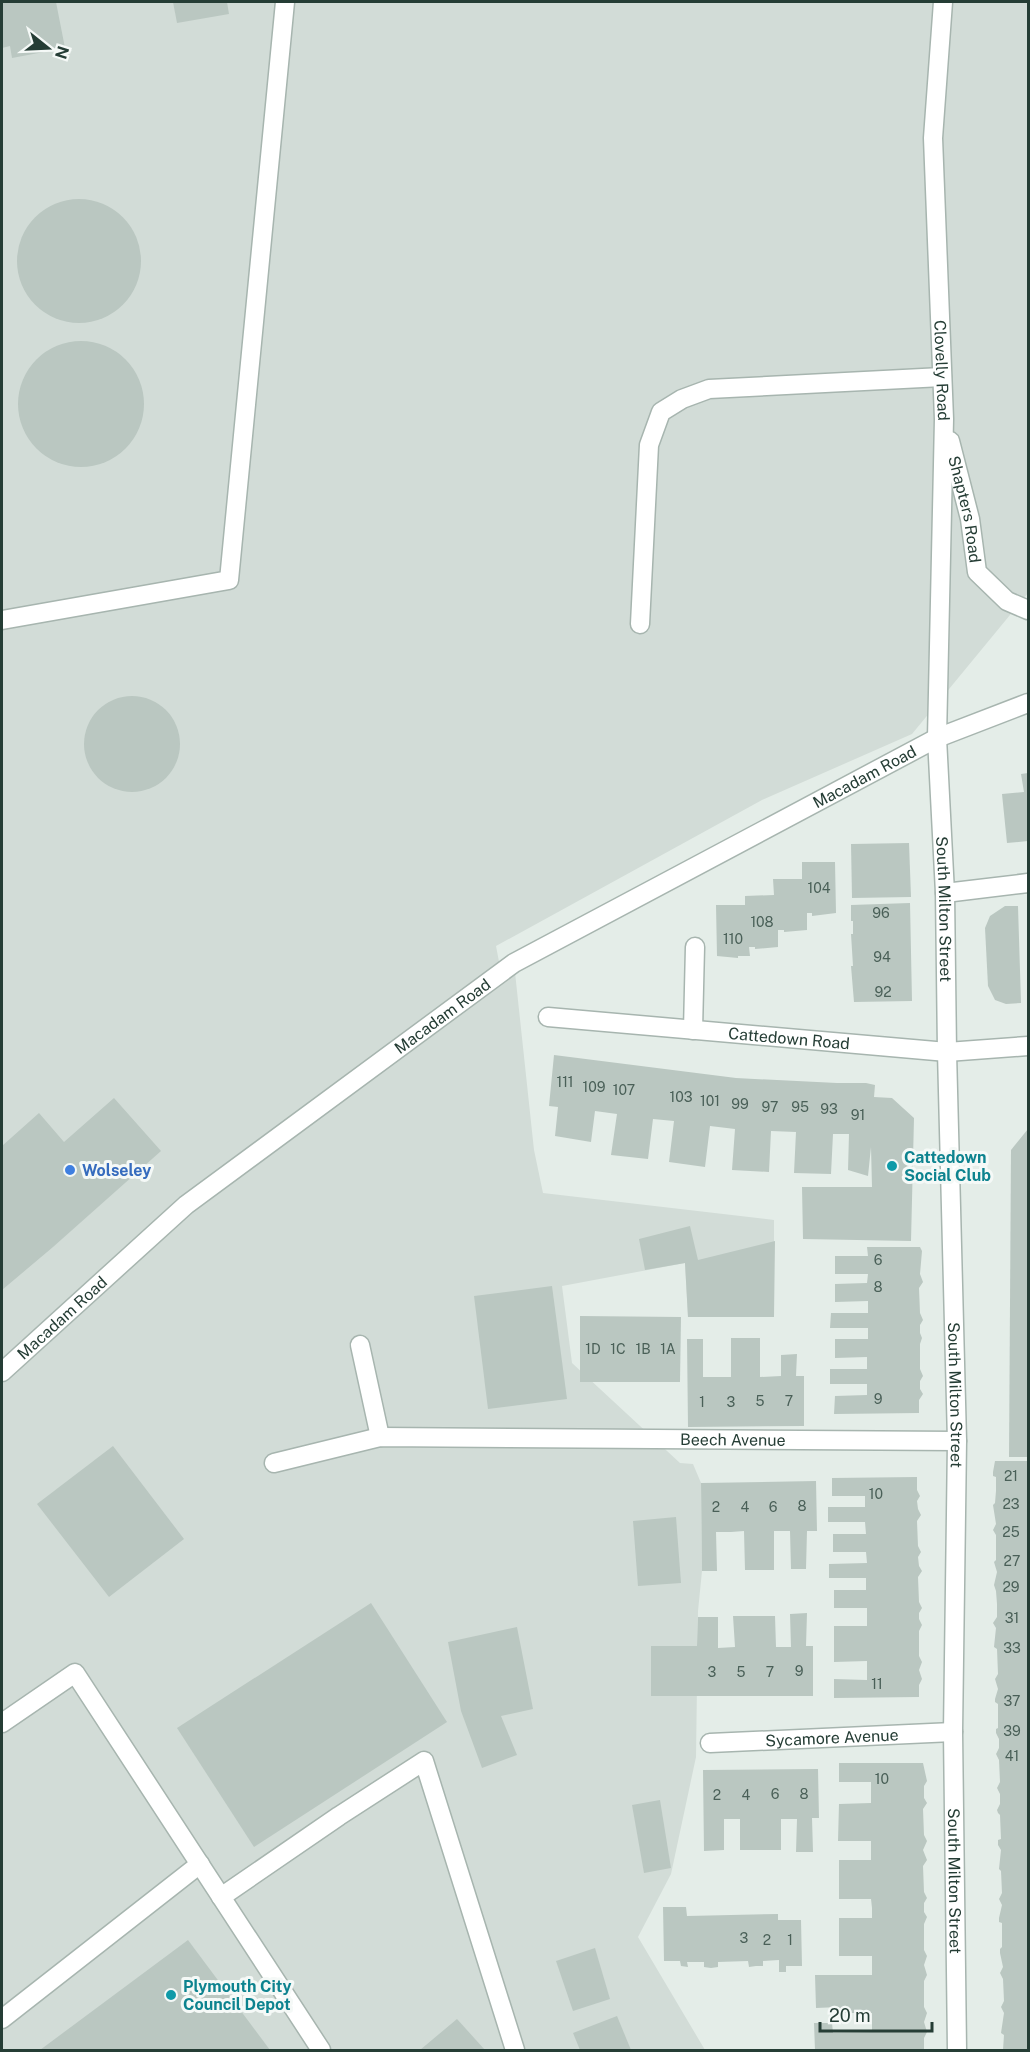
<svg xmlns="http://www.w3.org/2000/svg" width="1030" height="2052" font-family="'Public Sans',sans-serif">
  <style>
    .built { fill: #d2dcd7 }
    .building { fill: #bac7c1 }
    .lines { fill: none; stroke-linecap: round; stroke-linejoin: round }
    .minor-casing { stroke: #a7b5af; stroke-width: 21 }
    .minor { stroke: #fff; stroke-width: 18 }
    .culture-dot { fill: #0f9aa8; stroke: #f5f9f7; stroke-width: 2 }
    .shop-dot { fill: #3f7fe0; stroke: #f5f9f7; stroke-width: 2 }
    .labels { text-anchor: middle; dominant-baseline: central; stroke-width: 6; stroke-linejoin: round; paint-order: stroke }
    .number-label { font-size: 14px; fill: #4a6058 }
    .street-label { font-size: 16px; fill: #253d35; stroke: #f5f9f7 }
    .culture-label { font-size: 16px; font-weight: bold; fill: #0d838f; stroke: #f5f9f7; text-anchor: start }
    .shop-label { font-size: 16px; font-weight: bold; fill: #366cbe; stroke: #f5f9f7; text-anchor: start }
  </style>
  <rect width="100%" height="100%" fill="#e4ede8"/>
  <!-- built -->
  <polygon class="built" points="2,2 1028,2 1028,593 912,734 762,800 496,946 501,972 514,963 534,1150 543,1193 774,1220 774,1317 688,1317 685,1263 562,1286 572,1363 680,1463 693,1464 701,1483 702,1571 698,1611 696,1757 671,1874 638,1937 705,2050 2,2050"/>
  <!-- building -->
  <g class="building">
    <polygon points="2,2 56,2 65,48 12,58 10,46 2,48"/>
    <polygon points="173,2 227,2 229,14 177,23"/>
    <circle cx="79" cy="261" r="62"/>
    <circle cx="81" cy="404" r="63"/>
    <circle cx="132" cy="744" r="48"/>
    <polygon points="1028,773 1028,841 1007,843 1002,794 1024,792 1021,774"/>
    <polygon points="909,843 911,897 852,898 851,844"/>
    <polygon points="802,862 835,862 836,913 812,916 812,913 807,913 807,930 784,932 784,930 778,930 778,947 755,949 755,947 749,947 750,956 738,956 738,958 717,956 716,905 745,905 745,896 774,895 773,879 802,879"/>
    <polygon points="910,903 912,1001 854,1002 851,966 853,966 851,934 853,934 853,921 851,921 851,905"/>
    <polygon points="1005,906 1018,906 1021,1003 1006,1004 995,1000 988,986 985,928 990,916"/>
    <polygon points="554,1055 736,1078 837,1083 866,1083 875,1085 874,1097 892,1098 914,1118 911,1241 803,1239 802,1187 872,1187 871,1147 868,1176 848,1170 849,1134 833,1134 831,1174 794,1173 796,1132 771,1131 769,1172 732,1170 735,1129 710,1126 705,1167 669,1162 674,1121 653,1119 648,1159 611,1155 617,1114 595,1111 591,1142 555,1136 558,1107 549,1106"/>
    <polygon points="114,1098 161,1151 53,1247 2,1290 2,1146 39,1113 64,1142"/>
    <polygon points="1028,1129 1028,1457 1009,1457 1011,1150"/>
    <polygon points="690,1226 698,1260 775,1241 774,1317 688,1317 685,1263 645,1270 639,1239"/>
    <polygon points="867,1247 920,1247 922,1251 920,1274 923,1282 919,1288 920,1313 923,1320 920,1325 920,1333 922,1338 920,1344 920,1369 923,1376 920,1381 920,1389 923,1394 919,1400 919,1413 834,1414 835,1396 867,1395 867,1384 830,1384 830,1369 867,1369 867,1357 835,1358 835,1339 868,1339 868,1328 830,1328 831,1313 868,1313 868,1301 835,1302 835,1284 867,1283 868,1274 835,1274 835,1256 868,1256"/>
    <polygon points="552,1286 567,1399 488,1409 474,1296"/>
    <polygon points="580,1316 681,1317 680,1382 580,1382"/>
    <polygon points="731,1338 760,1338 760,1377 781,1376 781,1355 797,1354 796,1376 804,1376 804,1426 688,1427 687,1339 703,1339 703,1377 731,1377"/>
    <polygon points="113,1446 184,1539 109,1597 37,1504"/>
    <polygon points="995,1461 1028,1461 1028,2050 1003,2050 1004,2035 1001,2033 1004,2013 1001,2007 1004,2001 1003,1979 1000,1973 1003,1967 1000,1953 1000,1949 1002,1947 1002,1923 999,1922 999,1918 1002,1905 999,1899 1002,1893 1001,1871 999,1869 1001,1850 998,1845 998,1840 1001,1839 1000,1815 998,1813 997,1810 1000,1804 1000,1794 997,1788 1000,1782 999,1760 996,1754 999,1748 999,1739 996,1733 996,1729 998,1728 998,1704 995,1702 995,1699 998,1689 995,1679 998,1674 997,1649 994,1647 996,1628 993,1623 997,1617 997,1604 996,1591 994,1585 997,1572 994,1562 996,1560 996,1535 993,1530 996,1524 993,1505 995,1503 996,1491 996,1477 993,1476 993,1472"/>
    <polygon points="917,1477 917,1490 920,1496 917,1501 918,1509 921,1515 917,1521 918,1546 921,1552 918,1557 919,1566 922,1571 918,1577 919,1602 922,1608 919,1613 919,1619 922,1625 919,1631 919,1656 922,1662 919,1670 922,1679 919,1685 919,1697 834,1698 834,1679 867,1680 867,1661 834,1662 834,1626 867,1626 867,1608 834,1608 834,1590 866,1590 866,1578 829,1578 829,1564 867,1563 866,1552 833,1552 833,1534 866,1534 865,1522 828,1522 828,1507 865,1507 865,1496 832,1496 832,1478"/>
    <polygon points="816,1481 817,1531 807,1531 806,1569 791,1569 790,1531 774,1531 774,1570 745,1570 744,1531 731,1532 716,1532 717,1571 702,1571 701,1483"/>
    <polygon points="676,1517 681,1583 638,1586 633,1521"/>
    <polygon points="371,1603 447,1722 254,1847 177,1728"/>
    <polygon points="807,1613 806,1646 813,1646 813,1696 651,1696 651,1646 697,1646 698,1617 718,1617 718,1648 735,1647 733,1616 775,1616 776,1647 791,1647 790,1614"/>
    <polygon points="517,1627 533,1709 501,1716 517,1755 482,1768 461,1711 448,1642"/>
    <polygon points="839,1763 923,1763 927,1781 924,1786 924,1798 927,1803 923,1809 924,1835 927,1841 923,1850 927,1860 923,1866 924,1892 927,1898 924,1903 924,1912 927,1917 924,1924 924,1950 927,1956 924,1965 927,1975 924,1981 924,2007 927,2013 924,2022 927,2032 924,2038 924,2050 815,2050 814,2023 832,2023 833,2033 872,2032 872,2013 840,2013 839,2007 816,2008 815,1975 872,1975 872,1956 839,1956 839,1918 872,1918 872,1908 871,1899 839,1899 839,1860 871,1860 871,1841 838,1841 839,1804 871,1803 871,1782 839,1782"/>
    <polygon points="818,1769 819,1818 812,1818 813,1852 796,1852 797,1819 781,1819 781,1850 740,1850 740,1819 724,1819 724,1850 704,1851 703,1770"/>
    <polygon points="660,1800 671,1868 644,1873 632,1805"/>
    <polygon points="663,1907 686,1907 687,1916 778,1914 778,1920 801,1920 802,1966 786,1966 786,1972 779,1972 779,1960 763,1961 763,1966 756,1966 749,1967 748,1961 718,1962 718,1967 711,1968 704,1967 704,1962 687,1962 688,1967 681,1966 680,1961 664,1961"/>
    <polygon points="188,1940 270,2050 40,2050"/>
    <polygon points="595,1948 610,1999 573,2011 556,1961"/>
    <polygon points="617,2016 631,2050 580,2050 573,2033"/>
    <polygon points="457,2019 485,2050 420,2050"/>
  </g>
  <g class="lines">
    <!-- minor casing -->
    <g class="minor-casing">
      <g id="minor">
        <path id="s1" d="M 943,2 L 933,138 L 944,419 L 937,738 L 945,893 L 947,1052 L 957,1441 L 953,1732 L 957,2050"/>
        <path id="s2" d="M 950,441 L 970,519 L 977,572 L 1007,601 L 1028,610"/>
        <polyline points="2,620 229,580 285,2"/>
        <polyline points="640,624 649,445 661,412 682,399 709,389 942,377"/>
        <polyline points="945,893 1028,883"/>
        <path id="s3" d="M 548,1017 L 947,1052 L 1028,1046"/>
        <polyline points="693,1030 695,947"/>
        <polyline points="360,1345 380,1437"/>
        <path id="s4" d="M 2,1372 L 186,1205 L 514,963 L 937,738 L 1028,703"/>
        <path id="s5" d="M 274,1463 L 380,1437 L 957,1441"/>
        <polyline points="2,1723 75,1673 321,2050"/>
        <path id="s6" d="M 710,1743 L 953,1732"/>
        <polyline points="221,1897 339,1816 424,1761 515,2050"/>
        <polyline points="2,2019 200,1864"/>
      </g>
    </g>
    <!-- minor -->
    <use href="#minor" class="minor"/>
  </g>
  <!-- markers -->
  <g class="culture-dot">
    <circle cx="892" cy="1166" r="6"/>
    <circle cx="171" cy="1995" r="6"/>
  </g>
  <circle class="shop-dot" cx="70" cy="1170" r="6"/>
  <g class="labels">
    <!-- number labels -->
    <g class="number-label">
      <text x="819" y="888">104</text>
      <text x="881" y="913">96</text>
      <text x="762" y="922">108</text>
      <text x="733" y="939">110</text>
      <text x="882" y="957">94</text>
      <text x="883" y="992">92</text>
      <text x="565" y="1082">111</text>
      <text x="594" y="1087">109</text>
      <text x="624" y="1090">107</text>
      <text x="681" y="1097">103</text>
      <text x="710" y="1101">101</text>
      <text x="740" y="1104">99</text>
      <text x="770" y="1107">97</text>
      <text x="800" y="1107">95</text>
      <text x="829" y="1109">93</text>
      <text x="858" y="1115">91</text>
      <text x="878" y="1260">6</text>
      <text x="878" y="1287">8</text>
      <text x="593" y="1349">1D</text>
      <text x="618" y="1349">1C</text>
      <text x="643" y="1349">1B</text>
      <text x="668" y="1349">1A</text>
      <text x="878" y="1399">9</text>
      <text x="760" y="1401">5</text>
      <text x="789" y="1401">7</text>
      <text x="702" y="1402">1</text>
      <text x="731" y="1402">3</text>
      <text x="1011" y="1476">21</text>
      <text x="876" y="1494">10</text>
      <text x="1011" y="1504">23</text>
      <text x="802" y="1506">8</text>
      <text x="716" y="1507">2</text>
      <text x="745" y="1507">4</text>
      <text x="773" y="1507">6</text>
      <text x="1011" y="1532">25</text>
      <text x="1012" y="1561">27</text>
      <text x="1011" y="1587">29</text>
      <text x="1012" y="1618">31</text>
      <text x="1012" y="1648">33</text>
      <text x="799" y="1671">9</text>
      <text x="712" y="1672">3</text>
      <text x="741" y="1672">5</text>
      <text x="770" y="1672">7</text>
      <text x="877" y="1684">11</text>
      <text x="1012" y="1701">37</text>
      <text x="1012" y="1731">39</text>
      <text x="1012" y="1756">41</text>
      <text x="882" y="1779">10</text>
      <text x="775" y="1794">6</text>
      <text x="804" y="1794">8</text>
      <text x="717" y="1795">2</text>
      <text x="746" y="1795">4</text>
      <text x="744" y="1938">3</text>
      <text x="767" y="1940">2</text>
      <text x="790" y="1940">1</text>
    </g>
    <!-- street labels -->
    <g class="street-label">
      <text stroke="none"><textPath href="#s1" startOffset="369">Clovelly Road</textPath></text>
      <text stroke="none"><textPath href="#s2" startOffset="70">Shapters Road</textPath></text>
      <text stroke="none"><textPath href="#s4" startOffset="1053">Macadam Road</textPath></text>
      <text stroke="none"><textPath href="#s1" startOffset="908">South Milton Street</textPath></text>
      <text stroke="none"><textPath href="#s4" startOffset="567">Macadam Road</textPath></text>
      <text stroke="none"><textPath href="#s3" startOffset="242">Cattedown Road</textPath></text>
      <text stroke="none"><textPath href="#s4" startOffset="81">Macadam Road</textPath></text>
      <text stroke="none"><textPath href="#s1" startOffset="1394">South Milton Street</textPath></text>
      <text stroke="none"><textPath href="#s5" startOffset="462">Beech Avenue</textPath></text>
      <text stroke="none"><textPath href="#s6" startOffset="122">Sycamore Avenue</textPath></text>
      <text stroke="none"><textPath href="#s1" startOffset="1880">South Milton Street</textPath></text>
    </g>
    <!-- culture labels -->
    <g class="culture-label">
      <text x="904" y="1157">Cattedown<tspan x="904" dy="18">Social Club</tspan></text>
      <text x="183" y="1986">Plymouth City<tspan x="183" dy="18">Council Depot</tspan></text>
    </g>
    <!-- shop labels -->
    <g class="shop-label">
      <text x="82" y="1170">Wolseley</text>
    </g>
  </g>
  <!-- border -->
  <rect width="1030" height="2052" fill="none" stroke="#253d35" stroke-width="6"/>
  <!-- north arrow -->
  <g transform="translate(48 48) rotate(108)" stroke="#f5f9f7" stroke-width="4.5" paint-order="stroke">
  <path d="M0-4.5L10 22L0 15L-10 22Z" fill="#253d35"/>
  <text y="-9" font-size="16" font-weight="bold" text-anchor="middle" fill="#253d35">N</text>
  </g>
  <!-- scale -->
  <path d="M820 2022v9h112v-9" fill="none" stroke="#253d35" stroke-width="3"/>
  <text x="829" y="2022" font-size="18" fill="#253d35" stroke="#f5f9f7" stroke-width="4.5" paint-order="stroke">20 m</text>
</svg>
